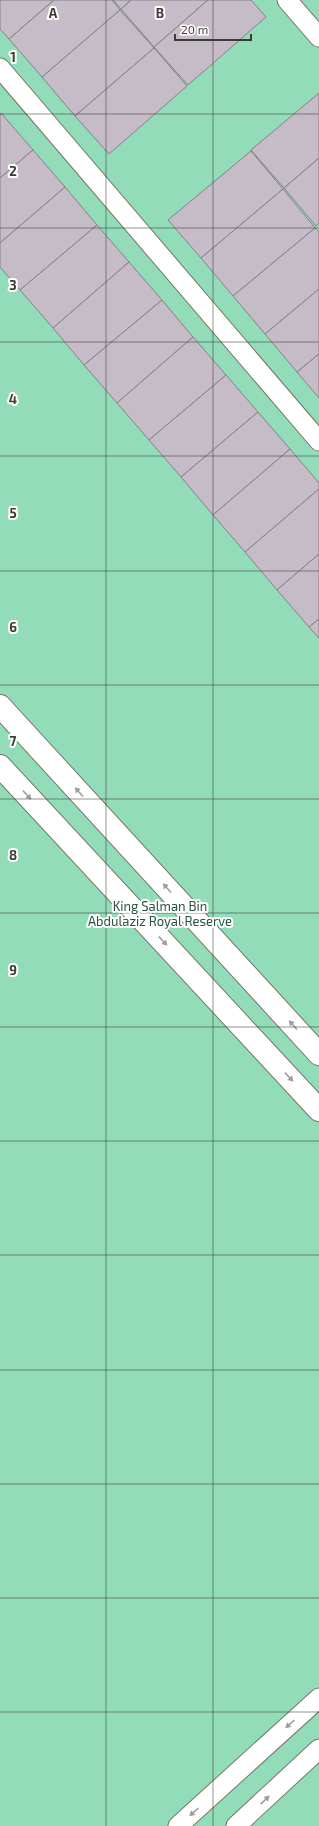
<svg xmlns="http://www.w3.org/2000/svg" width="319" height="1826" font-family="'Exo 2',sans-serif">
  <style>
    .green { fill: #92dcba }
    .building { fill: #c5bcc7; stroke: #887f8a }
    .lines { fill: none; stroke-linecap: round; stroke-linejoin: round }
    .minor-casing { stroke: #777569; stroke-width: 21 }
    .tertiary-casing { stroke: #777569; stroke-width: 24 }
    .minor { stroke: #fff; stroke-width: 19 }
    .tertiary { stroke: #fff; stroke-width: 22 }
    .oneway { fill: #9e9d9a }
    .grid { fill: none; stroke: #3c3b35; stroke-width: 1; stroke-opacity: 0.55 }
    .labels { text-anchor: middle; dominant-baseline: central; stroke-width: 4; stroke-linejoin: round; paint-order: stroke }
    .park-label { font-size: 13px; fill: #265340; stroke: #fff }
    .grid-label { font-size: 13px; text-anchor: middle; font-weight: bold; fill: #3c3b35; stroke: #fff; stroke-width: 4; stroke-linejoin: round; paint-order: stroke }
  </style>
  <rect width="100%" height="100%" fill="#f8f6e8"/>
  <!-- green -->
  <rect class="green" x="0" y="0" width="319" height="1826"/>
  <!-- building -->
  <g class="building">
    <polygon points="0,0 54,0 9,39 0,29"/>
    <polygon points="54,0 112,0 120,10 42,77 9,39"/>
    <polygon points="113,0 131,0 121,9"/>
    <polygon points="131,0 208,0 154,47 121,9"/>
    <polygon points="208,0 251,0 266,17 188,85 154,47"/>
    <polygon points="120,10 154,48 75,116 42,77"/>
    <polygon points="154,48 187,86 109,154 75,116"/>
    <polygon points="319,93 319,158 284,188 251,150"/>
    <polygon points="1,113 33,150 0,178 0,114"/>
    <polygon points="33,150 65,187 0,243 0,178"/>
    <polygon points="251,151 283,189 201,258 168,220"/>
    <polygon points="319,158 319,223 316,226 284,188"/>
    <polygon points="65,187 97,225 20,290 0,267 0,243"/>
    <polygon points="283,189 315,228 233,296 201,258"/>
    <polygon points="97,225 129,262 53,328 20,290"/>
    <polygon points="315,228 319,232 319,289 265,334 233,296"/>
    <polygon points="129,262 162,300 84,365 53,328"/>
    <polygon points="319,289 319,354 297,372 265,334"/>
    <polygon points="162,300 193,337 117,403 84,365"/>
    <polygon points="193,337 226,375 149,440 117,403"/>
    <polygon points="319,354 319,398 297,372"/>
    <polygon points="226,375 258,412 181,477 149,440"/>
    <polygon points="258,412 290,449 213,515 181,477"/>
    <polygon points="290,449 319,483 319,489 245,552 213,515"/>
    <polygon points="319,489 319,554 277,590 245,552"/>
    <polygon points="319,554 319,619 309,627 277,590"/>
    <polygon points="319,619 319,638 309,627"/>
  </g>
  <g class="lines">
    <!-- minor casing -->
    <g class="minor-casing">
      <g id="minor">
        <polyline points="287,0 319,37"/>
        <polyline points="0,68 319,441"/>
        <polyline points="178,1826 319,1698"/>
        <polyline points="236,1826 319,1749"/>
      </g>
    </g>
    <!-- tertiary casing -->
    <g class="tertiary-casing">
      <g id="tertiary">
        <polyline points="0,706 319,1054"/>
        <polyline points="0,766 319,1110"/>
      </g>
    </g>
    <!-- minor -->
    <use href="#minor" class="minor"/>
    <!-- tertiary -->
    <use href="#tertiary" class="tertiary"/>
  </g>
  <!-- one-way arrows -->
  <defs><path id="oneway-solid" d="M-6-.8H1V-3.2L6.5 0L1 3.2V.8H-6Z"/></defs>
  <g class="oneway">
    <use href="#oneway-solid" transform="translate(79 792) rotate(-132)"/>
    <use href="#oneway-solid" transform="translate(27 795) rotate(47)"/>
    <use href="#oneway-solid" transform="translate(167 888) rotate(-132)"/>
    <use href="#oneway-solid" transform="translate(163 941) rotate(47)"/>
    <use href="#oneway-solid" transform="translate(293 1025) rotate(-132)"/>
    <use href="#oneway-solid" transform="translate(289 1077) rotate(47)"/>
    <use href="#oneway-solid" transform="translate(290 1724) rotate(138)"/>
    <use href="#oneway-solid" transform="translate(265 1800) rotate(-43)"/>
    <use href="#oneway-solid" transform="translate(194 1812) rotate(138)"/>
  </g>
  <!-- grid -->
  <path class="grid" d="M 106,0 L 106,1826M 213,0 L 213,1826M 0,114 L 319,114M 0,228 L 319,228M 0,342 L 319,342M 0,456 L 319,456M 0,571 L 319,571M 0,685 L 319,685M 0,799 L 319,799M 0,913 L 319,913M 0,1027 L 319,1027M 0,1141 L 319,1141M 0,1255 L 319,1255M 0,1370 L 319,1370M 0,1484 L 319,1484M 0,1598 L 319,1598M 0,1712 L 319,1712"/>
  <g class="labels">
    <!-- park labels -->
    <g class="park-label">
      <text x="160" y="906">King Salman Bin<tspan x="160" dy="15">Abdulaziz Royal Reserve</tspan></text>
    </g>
  </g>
  <g class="grid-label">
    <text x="53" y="18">A</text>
    <text x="160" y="18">B</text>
    <text x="13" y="62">1</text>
    <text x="13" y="176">2</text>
    <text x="13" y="290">3</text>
    <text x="13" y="404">4</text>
    <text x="13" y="518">5</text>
    <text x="13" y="632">6</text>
    <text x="13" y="746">7</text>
    <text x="13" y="860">8</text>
    <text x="13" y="975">9</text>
  </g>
  <!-- scale -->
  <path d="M175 34v6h76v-6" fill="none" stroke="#3c3b35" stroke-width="2"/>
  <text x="181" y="34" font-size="12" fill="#3c3b35" stroke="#ffffff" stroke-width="3" paint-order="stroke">20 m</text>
</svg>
